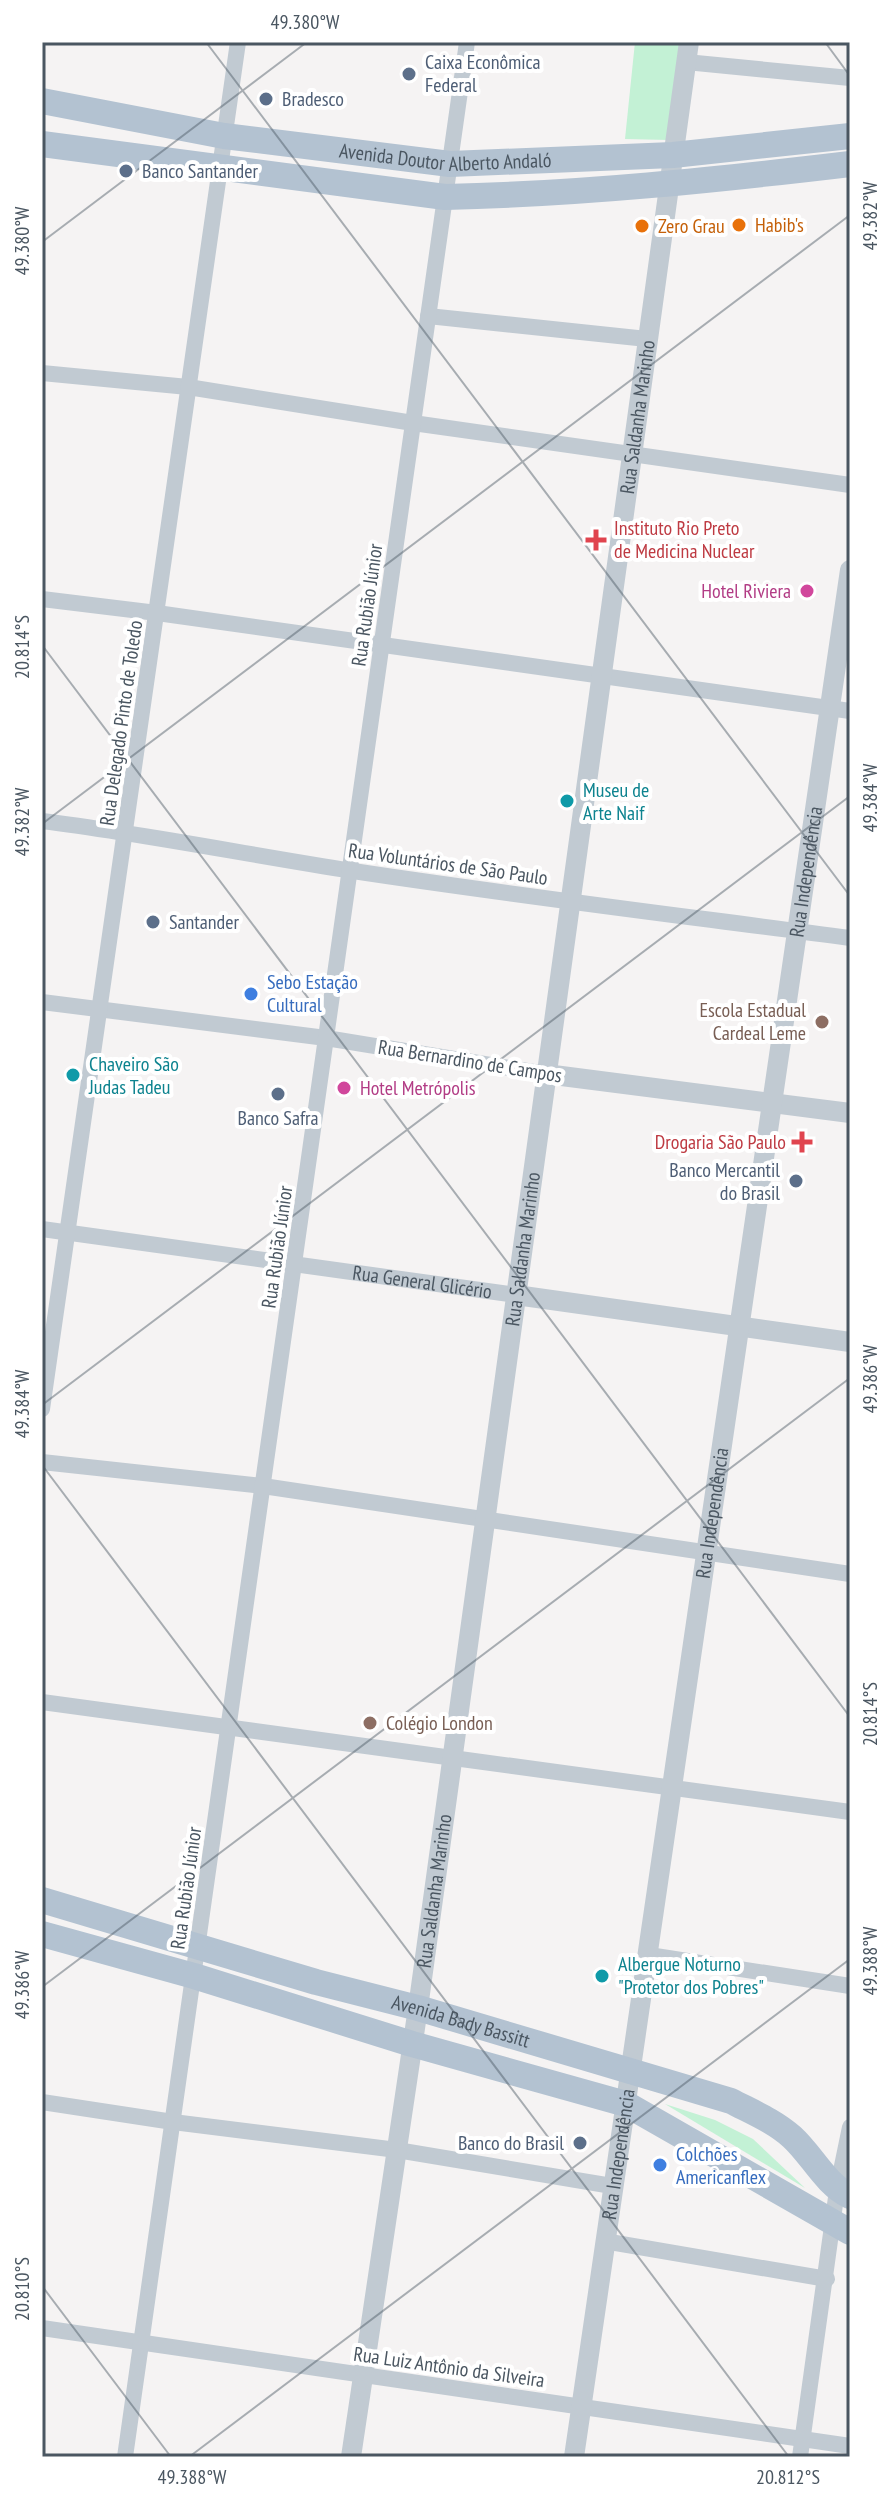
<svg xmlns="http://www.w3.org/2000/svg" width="892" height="2499" font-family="'PT Sans Narrow',sans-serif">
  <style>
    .green { fill: #c3f1d5 }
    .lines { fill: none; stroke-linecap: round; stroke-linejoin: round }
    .minor { stroke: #c1cad2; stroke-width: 16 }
    .tertiary { stroke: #c1cad2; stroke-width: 20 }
    .primary { stroke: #b3c2d1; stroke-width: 26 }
    .ticks { fill: none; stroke: #4a5661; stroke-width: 2; stroke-opacity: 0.45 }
    .service-dot { fill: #5c6f8a; stroke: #fff; stroke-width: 3 }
    .food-dot { fill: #e8710a; stroke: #fff; stroke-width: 3 }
    .health-dot { fill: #e0444e; stroke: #fff; stroke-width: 3 }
    .hotel-dot { fill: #d1479c; stroke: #fff; stroke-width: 3 }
    .culture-dot { fill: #0f9aa8; stroke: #fff; stroke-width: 3 }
    .shop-dot { fill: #3f7fe0; stroke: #fff; stroke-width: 3 }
    .education-dot { fill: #8d6e63; stroke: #fff; stroke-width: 3 }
    .labels { text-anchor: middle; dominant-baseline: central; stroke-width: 8; stroke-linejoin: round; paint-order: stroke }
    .service-label { font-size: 20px; fill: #4e5e75; stroke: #fff; text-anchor: start }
    .street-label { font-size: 20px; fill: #4a5661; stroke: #fff }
    .food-label { font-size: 20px; fill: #c56008; stroke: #fff; text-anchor: start }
    .health-label { font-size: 20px; fill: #be3a42; stroke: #fff; text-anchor: start }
    .hotel-label { font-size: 20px; fill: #b23c85; stroke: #fff; text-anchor: end }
    .culture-label { font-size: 20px; fill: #0d838f; stroke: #fff; text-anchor: start }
    .shop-label { font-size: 20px; fill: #366cbe; stroke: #fff; text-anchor: start }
    .education-label { font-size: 20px; fill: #785e54; stroke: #fff; text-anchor: end }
    .neatline { fill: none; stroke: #4a5661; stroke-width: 3 }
    .ticks-label { font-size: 20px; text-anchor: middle; fill: #4a5661 }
  </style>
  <rect width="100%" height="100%" fill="#f5f3f3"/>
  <!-- green -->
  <g class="green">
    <polygon points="635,42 685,42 669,140 625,139"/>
    <polygon points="665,2104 715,2120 753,2139 805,2188"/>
  </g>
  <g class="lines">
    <!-- minor -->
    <g class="minor">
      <polyline points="686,62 850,78"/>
      <polyline points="428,316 647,339"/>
      <polyline points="42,373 188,387 413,423 850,485"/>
      <polyline points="42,599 157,613 850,711"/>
      <path d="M 42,821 C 146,834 249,855 353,871 C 518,896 684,916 850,938"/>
      <polyline points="42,1002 326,1038 546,1074"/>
      <path id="s1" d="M 42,1229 L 516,1295"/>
      <polyline points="42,1409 238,42"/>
      <polyline points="42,1462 263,1486 850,1574"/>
      <polyline points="42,1702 850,1812"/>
      <polyline points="649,1955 850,1986"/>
      <polyline points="42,2102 173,2122 397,2150 612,2186"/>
      <polyline points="604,2241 827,2279"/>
      <polyline points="42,2328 850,2446"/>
      <polyline points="125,2457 467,42"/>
      <polyline points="800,2457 837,2190 850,2127"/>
    </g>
    <!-- tertiary -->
    <g class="tertiary">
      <polyline points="546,1074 850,1113"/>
      <polyline points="516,1295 850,1342"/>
      <path id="s2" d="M 351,2457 L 418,2008 L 689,42"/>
      <path id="s3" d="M 574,2457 L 850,570"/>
    </g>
    <!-- primary -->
    <g class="primary">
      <path id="s4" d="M 42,101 L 224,136 L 450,164 L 673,155 L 850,136"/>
      <path d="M 42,144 L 445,197 C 581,194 715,180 850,164"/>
      <path id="s5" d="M 42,1900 L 316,1982 L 418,2008 L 731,2101 C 752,2112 774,2121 792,2137 C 812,2155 825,2184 850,2196"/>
      <polyline points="42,1934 194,1976 412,2044 626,2104 850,2232"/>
    </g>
  </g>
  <!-- ticks -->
  <path class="ticks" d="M 206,42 L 850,896M 825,42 L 850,76M 42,242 L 307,42M 42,645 L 850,1717M 42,824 L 850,215M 42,1405 L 850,796M 42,1465 L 789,2457M 42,1987 L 850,1378M 42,2286 L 171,2457M 189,2457 L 850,1959"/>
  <!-- markers -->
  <g class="service-dot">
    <circle cx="409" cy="74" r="8"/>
    <circle cx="266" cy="99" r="8"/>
    <circle cx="126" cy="171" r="8"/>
    <circle cx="153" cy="922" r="8"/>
    <circle cx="278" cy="1094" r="8"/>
    <circle cx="796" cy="1181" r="8"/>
    <circle cx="580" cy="2143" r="8"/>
  </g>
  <g class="food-dot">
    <circle cx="739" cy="225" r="8"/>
    <circle cx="642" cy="226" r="8"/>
  </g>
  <g class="health-dot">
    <path d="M592 528h8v8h8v8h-8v8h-8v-8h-8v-8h8z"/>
    <path d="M798 1130h8v8h8v8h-8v8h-8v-8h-8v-8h8z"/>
  </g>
  <g class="hotel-dot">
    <circle cx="807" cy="591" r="8"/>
    <circle cx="344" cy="1088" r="8"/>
  </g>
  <g class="culture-dot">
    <circle cx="567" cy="801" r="8"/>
    <circle cx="73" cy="1075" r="8"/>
    <circle cx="602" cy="1976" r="8"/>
  </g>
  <g class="shop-dot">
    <circle cx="251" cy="994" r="8"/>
    <circle cx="660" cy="2165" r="8"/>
  </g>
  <g class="education-dot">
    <circle cx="822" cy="1022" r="8"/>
    <circle cx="370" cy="1723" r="8"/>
  </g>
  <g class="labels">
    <!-- service labels -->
    <g class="service-label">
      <text x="425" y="62">Caixa Econômica<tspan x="425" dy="23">Federal</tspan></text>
      <text x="282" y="99">Bradesco</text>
      <text x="142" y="171">Banco Santander</text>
      <text x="169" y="922">Santander</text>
      <text x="278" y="1118" text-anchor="middle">Banco Safra</text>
      <text x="780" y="1170" text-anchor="end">Banco Mercantil<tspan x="780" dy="23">do Brasil</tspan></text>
      <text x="564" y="2143" text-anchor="end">Banco do Brasil</text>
    </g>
    <!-- street labels -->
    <g class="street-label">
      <text stroke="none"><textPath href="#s4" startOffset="408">Avenida Doutor Alberto Andaló</textPath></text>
      <text stroke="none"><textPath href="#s2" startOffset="2060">Rua Saldanha Marinho</textPath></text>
      <text transform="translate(367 605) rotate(-82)">Rua Rubião Júnior</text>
      <text transform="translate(121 723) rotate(-82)">Rua Delegado Pinto de Toledo</text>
      <text transform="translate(448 864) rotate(8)">Rua Voluntários de São Paulo</text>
      <text stroke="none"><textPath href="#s3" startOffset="1602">Rua Independência</textPath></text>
      <text transform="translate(470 1061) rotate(9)">Rua Bernardino de Campos</text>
      <text transform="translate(277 1247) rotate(-82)">Rua Rubião Júnior</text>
      <text stroke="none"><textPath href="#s2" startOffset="1220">Rua Saldanha Marinho</textPath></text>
      <text stroke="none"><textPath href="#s1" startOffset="384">Rua General Glicério</textPath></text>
      <text stroke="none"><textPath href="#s3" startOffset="954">Rua Independência</textPath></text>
      <text transform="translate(186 1888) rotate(-82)">Rua Rubião Júnior</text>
      <text stroke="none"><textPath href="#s2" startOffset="572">Rua Saldanha Marinho</textPath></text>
      <text stroke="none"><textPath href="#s5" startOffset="436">Avenida Bady Bassitt</textPath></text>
      <text stroke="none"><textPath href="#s3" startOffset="306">Rua Independência</textPath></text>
      <text transform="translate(449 2367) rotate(8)">Rua Luiz Antônio da Silveira</text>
    </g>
    <!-- food labels -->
    <g class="food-label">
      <text x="755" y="225">Habib's</text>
      <text x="658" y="226">Zero Grau</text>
    </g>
    <!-- health labels -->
    <g class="health-label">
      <text x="614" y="528">Instituto Rio Preto<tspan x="614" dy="23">de Medicina Nuclear</tspan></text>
      <text x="786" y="1142" text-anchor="end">Drogaria São Paulo</text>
    </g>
    <!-- hotel labels -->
    <g class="hotel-label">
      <text x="791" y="591">Hotel Riviera</text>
      <text x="360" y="1088" text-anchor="start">Hotel Metrópolis</text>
    </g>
    <!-- culture labels -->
    <g class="culture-label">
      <text x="583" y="790">Museu de<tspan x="583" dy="23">Arte Naif</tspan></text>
      <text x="89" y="1064">Chaveiro São<tspan x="89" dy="23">Judas Tadeu</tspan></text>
      <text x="618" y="1964">Albergue Noturno<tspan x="618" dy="23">"Protetor dos Pobres"</tspan></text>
    </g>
    <!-- shop labels -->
    <g class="shop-label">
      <text x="267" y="982">Sebo Estação<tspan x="267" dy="23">Cultural</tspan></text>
      <text x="676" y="2154">Colchões<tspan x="676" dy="23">Americanflex</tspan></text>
    </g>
    <!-- education labels -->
    <g class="education-label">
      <text x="806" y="1010">Escola Estadual<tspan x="806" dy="23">Cardeal Leme</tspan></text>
      <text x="386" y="1723" text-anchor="start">Colégio London</text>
    </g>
  </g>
  <!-- border -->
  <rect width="892" height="2499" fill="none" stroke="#ffffff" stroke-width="88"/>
  <rect x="44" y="44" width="804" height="2411" class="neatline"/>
  <g class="ticks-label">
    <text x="305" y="29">49.380°W</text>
    <text transform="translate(870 216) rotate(-90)" y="7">49.382°W</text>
    <text transform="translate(22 241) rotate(-90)" y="7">49.380°W</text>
    <text transform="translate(22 647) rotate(-90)" y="7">20.814°S</text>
    <text transform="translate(870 798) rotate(-90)" y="7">49.384°W</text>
    <text transform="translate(22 822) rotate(-90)" y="7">49.382°W</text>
    <text transform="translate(870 1379) rotate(-90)" y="7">49.386°W</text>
    <text transform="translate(22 1404) rotate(-90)" y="7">49.384°W</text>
    <text transform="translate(870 1714) rotate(-90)" y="7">20.814°S</text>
    <text transform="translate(870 1961) rotate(-90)" y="7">49.388°W</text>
    <text transform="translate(22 1985) rotate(-90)" y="7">49.386°W</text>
    <text transform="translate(22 2289) rotate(-90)" y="7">20.810°S</text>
    <text x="192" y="2484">49.388°W</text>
    <text x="788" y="2484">20.812°S</text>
  </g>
</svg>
